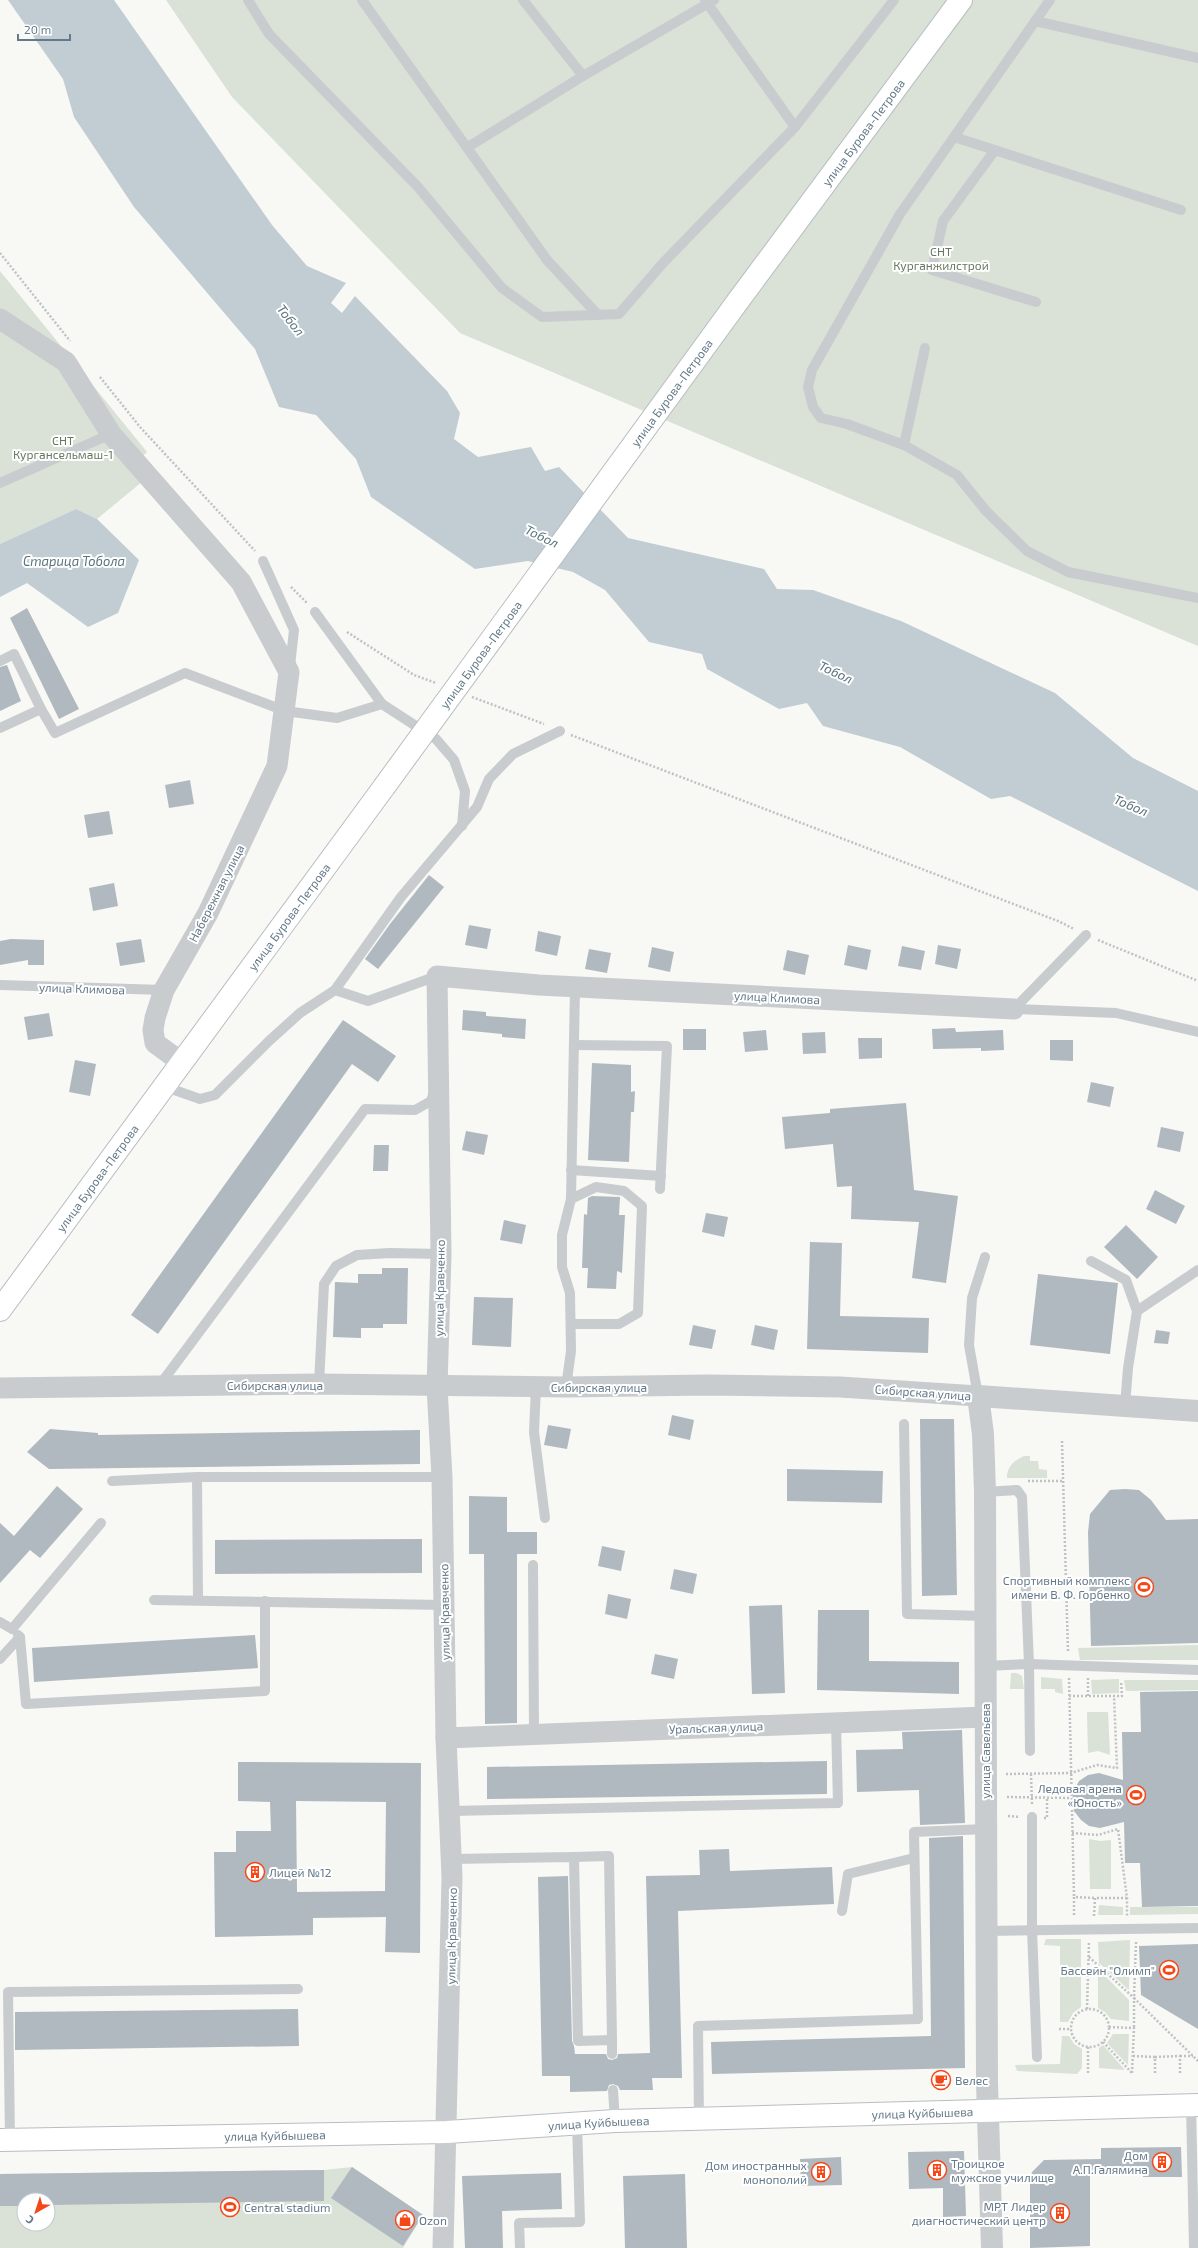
<svg xmlns="http://www.w3.org/2000/svg" width="1198" height="2248" font-family="'Exo 2',sans-serif">
  <style>
    .green { fill: #dae1d6; fill-rule: evenodd }
    .water { fill: #c1cdd2 }
    .building { fill: #b0b9bf; fill-rule: evenodd }
    .lines { fill: none; stroke-linecap: round; stroke-linejoin: round }
    .secondary-casing { stroke: #b7bec2; stroke-width: 24 }
    .path { stroke: #bfc2c4; stroke-width: 2.5; stroke-dasharray: 2 2; stroke-linecap: butt }
    .service { stroke: #c8cccf; stroke-width: 10 }
    .minor { stroke: #c8cccf; stroke-width: 21 }
    .tertiary { stroke: #c8cccf; stroke-width: 22 }
    .secondary { stroke: #fff; stroke-width: 22 }
    .secondary-bridge-casing { stroke: #b7bec2; stroke-width: 24; stroke-linecap: butt }
    .secondary-bridge { stroke: #fff; stroke-width: 22 }
    .labels { text-anchor: middle; dominant-baseline: central; stroke-width: 4; stroke-linejoin: round; paint-order: stroke }
    .street-label { font-size: 12px; fill: #647989; stroke: #fff }
    .park-label { font-size: 12px; fill: #667a60; stroke: #fff }
    .poi-label { font-size: 12px; fill: #647989; stroke: #fff; text-anchor: end }
    .water-label { font-size: 13px; font-style: italic; fill: #5b757e; stroke: #fff }
  </style>
  <rect width="100%" height="100%" fill="#f8f8f5"/>
  <!-- green -->
  <g class="green">
    <polygon points="166,0 1198,0 1198,646 460,333 232,97"/>
    <polygon points="0,271 147,452 131,467 143,481 97,519 76,509 0,544"/>
    <path d="M 1024,1456 L 1030,1456 L 1030,1461 L 1038,1461 L 1039,1469 L 1047,1470 L 1047,1478 L 1007,1478 C 1007,1466 1014,1461 1024,1456 Z"/>
    <polygon points="1198,1645 1198,1660 1080,1660 1078,1648"/>
    <polygon points="1011,1673 1017,1673 1022,1676 1024,1689 1010,1689"/>
    <polygon points="1041,1677 1062,1679 1063,1694 1055,1692 1055,1689 1041,1689"/>
    <polygon points="1119,1679 1119,1693 1092,1694 1091,1680"/>
    <polygon points="1124,1680 1198,1680 1198,1690 1126,1691"/>
    <polygon points="1087,1712 1108,1712 1110,1755 1098,1751 1088,1753"/>
    <polygon points="1089,1839 1100,1841 1111,1840 1111,1889 1090,1889"/>
    <polygon points="1099,1905 1123,1907 1123,1915 1098,1915"/>
    <polygon points="1130,1907 1198,1907 1198,1914 1130,1915"/>
    <polygon points="1046,1939 1081,1939 1081,2007 1073,2013 1068,2022 1060,2022 1060,1946 1044,1945"/>
    <polygon points="1130,1940 1129,1990 1099,1963 1098,1942"/>
    <polygon points="1098,1969 1129,2000 1129,2021 1111,2019 1105,2012 1098,2008"/>
    <polygon points="1113,2034 1129,2034 1128,2065 1107,2043"/>
    <polygon points="1062,2036 1069,2036 1074,2044 1082,2049 1082,2068 1077,2074 1017,2071 1015,2065 1060,2064"/>
    <polygon points="1103,2045 1125,2070 1099,2068 1099,2048"/>
    <path d="M 352,2167 L 423,2215 L 403,2248 L 0,2248 L 0,2174 L 324,2170 ZM 24,2200 L 48,2200 L 48,2224 L 24,2224 Z"/>
  </g>
  <!-- water -->
  <g class="water">
    <polygon points="8,0 114,0 272,225 307,266 346,283 331,303 342,313 355,296 447,391 460,413 454,439 478,457 531,447 545,471 559,467 628,538 764,569 777,589 813,590 901,621 1055,693 1133,758 1198,791 1198,891 1010,796 991,799 900,747 823,726 807,703 779,709 707,669 702,654 649,642 605,590 573,572 528,561 475,569 371,497 356,459 316,415 279,407 255,349 134,207 74,117 63,79"/>
    <polygon points="76,509 97,519 139,560 118,613 88,627 27,583 0,597 0,544"/>
  </g>
  <!-- building -->
  <g class="building">
    <polygon points="27,608 79,709 59,719 10,618"/>
    <polygon points="7,665 21,701 0,711 0,667"/>
    <polygon points="190,780 194,804 169,808 165,785"/>
    <polygon points="109,811 113,834 88,838 84,815"/>
    <polygon points="429,875 444,887 378,969 365,959 390,924"/>
    <polygon points="114,883 118,906 93,911 89,888"/>
    <polygon points="469,925 491,929 487,949 465,945"/>
    <polygon points="538,931 561,936 557,956 535,951"/>
    <polygon points="11,939 44,940 44,965 28,965 28,960 0,965 0,941"/>
    <polygon points="141,939 145,962 120,966 116,943"/>
    <polygon points="848,945 871,950 867,970 844,965"/>
    <polygon points="938,945 961,949 957,969 935,964"/>
    <polygon points="902,946 925,951 921,970 898,966"/>
    <polygon points="652,947 674,952 670,972 648,967"/>
    <polygon points="589,949 611,953 607,973 585,969"/>
    <polygon points="787,950 809,955 805,975 783,970"/>
    <polygon points="463,1010 486,1012 486,1016 526,1019 525,1039 502,1037 502,1034 462,1030"/>
    <polygon points="49,1013 53,1036 28,1040 24,1017"/>
    <polygon points="343,1020 396,1056 378,1082 352,1064 158,1334 131,1315"/>
    <polygon points="955,1028 956,1032 1003,1030 1004,1050 981,1051 981,1048 933,1049 932,1029"/>
    <rect x="683" y="1029" width="23" height="21"/>
    <polygon points="766,1030 768,1050 745,1052 743,1032"/>
    <polygon points="825,1032 826,1053 803,1054 802,1033"/>
    <polygon points="858,1038 882,1038 882,1058 859,1059"/>
    <polygon points="1050,1040 1073,1040 1073,1061 1050,1060"/>
    <polygon points="75,1060 96,1064 90,1096 69,1092"/>
    <polygon points="592,1063 631,1065 631,1092 635,1091 634,1112 631,1112 629,1162 588,1160"/>
    <polygon points="1091,1082 1114,1087 1110,1107 1087,1102"/>
    <polygon points="906,1103 914,1190 958,1196 946,1283 912,1278 919,1222 851,1219 852,1186 837,1187 833,1144 785,1149 782,1117 830,1113 830,1109"/>
    <polygon points="1161,1127 1184,1132 1180,1152 1157,1147"/>
    <polygon points="466,1131 488,1135 484,1155 462,1150"/>
    <polygon points="374,1145 389,1145 388,1171 373,1171"/>
    <polygon points="1155,1190 1185,1206 1176,1224 1146,1209"/>
    <polygon points="592,1196 620,1197 619,1215 625,1215 622,1273 617,1271 616,1289 587,1288 588,1268 582,1268 584,1214 587,1215 588,1198"/>
    <polygon points="706,1213 728,1217 724,1237 702,1232"/>
    <polygon points="504,1220 526,1225 522,1244 500,1240"/>
    <polygon points="1126,1225 1158,1257 1137,1279 1104,1247"/>
    <polygon points="810,1242 842,1243 840,1316 929,1318 928,1353 807,1349"/>
    <polygon points="382,1268 408,1268 407,1324 383,1324 383,1328 361,1328 361,1338 333,1337 335,1282 358,1283 358,1274 382,1274"/>
    <polygon points="1038,1274 1118,1283 1110,1354 1030,1345"/>
    <polygon points="474,1297 513,1298 511,1347 472,1345"/>
    <polygon points="693,1325 716,1330 712,1349 689,1345"/>
    <polygon points="755,1325 778,1330 774,1350 751,1345"/>
    <polygon points="1156,1330 1170,1332 1168,1344 1154,1343"/>
    <polygon points="672,1415 694,1420 690,1440 668,1435"/>
    <polygon points="920,1419 954,1419 957,1595 922,1596"/>
    <polygon points="548,1425 571,1429 567,1449 544,1445"/>
    <polygon points="50,1429 98,1433 98,1435 420,1430 420,1464 49,1469 27,1452"/>
    <polygon points="787,1469 883,1471 882,1503 787,1501"/>
    <polygon points="57,1486 83,1509 40,1558 30,1550 0,1583 0,1523 14,1536"/>
    <polygon points="1125,1489 1139,1490 1151,1500 1166,1520 1198,1519 1198,1643 1091,1646 1088,1532 1090,1514 1110,1490"/>
    <polygon points="469,1496 507,1497 507,1532 537,1532 537,1554 517,1554 517,1723 485,1724 484,1554 469,1554"/>
    <polygon points="422,1539 422,1573 215,1574 215,1540"/>
    <polygon points="602,1546 625,1551 621,1571 598,1566"/>
    <polygon points="674,1569 697,1574 693,1594 670,1589"/>
    <polygon points="608,1594 631,1599 627,1619 605,1614"/>
    <polygon points="782,1605 785,1693 752,1694 749,1606"/>
    <polygon points="818,1610 869,1610 869,1661 959,1662 959,1694 817,1690"/>
    <polygon points="255,1635 258,1668 34,1682 32,1648"/>
    <polygon points="655,1654 678,1659 674,1679 651,1674"/>
    <polygon points="1198,1691 1198,1906 1142,1907 1140,1863 1125,1863 1124,1822 1100,1828 1089,1826 1081,1820 1074,1811 1072,1800 1074,1790 1079,1781 1088,1775 1099,1773 1123,1780 1122,1732 1141,1732 1140,1692"/>
    <polygon points="962,1730 965,1823 920,1825 919,1790 857,1792 856,1750 903,1749 902,1732"/>
    <polygon points="827,1761 827,1794 487,1799 487,1767"/>
    <path d="M 238,1762 L 421,1763 L 420,1953 L 385,1952 L 386,1917 L 313,1918 L 313,1935 L 215,1937 L 214,1852 L 236,1852 L 236,1831 L 271,1831 L 270,1802 L 238,1801 ZM 296,1801 L 386,1802 L 385,1891 L 297,1892 Z"/>
    <polygon points="963,1836 965,2068 712,2074 711,2042 931,2036 929,1838"/>
    <polygon points="729,1849 730,1871 832,1867 834,1904 678,1911 682,2078 652,2078 653,2090 620,2090 618,2086 613,2084 609,2085 607,2091 570,2092 570,2076 542,2076 538,1877 568,1876 572,2041 574,2046 575,2054 606,2054 608,2059 612,2060 617,2058 618,2054 650,2053 646,1876 700,1875 699,1850"/>
    <polygon points="1198,1944 1198,2029 1141,1995 1139,1946"/>
    <polygon points="298,2009 299,2046 15,2050 15,2012"/>
    <polygon points="1181,2147 1182,2177 1143,2177 1143,2174 1090,2174 1090,2246 1030,2248 1030,2180 1032,2172 1044,2160 1101,2159 1101,2148"/>
    <polygon points="964,2151 966,2216 943,2217 943,2188 909,2189 908,2152"/>
    <polygon points="841,2157 842,2185 801,2186 800,2159"/>
    <polygon points="352,2167 423,2215 403,2246 331,2198"/>
    <polygon points="324,2170 324,2201 48,2205 48,2200 24,2200 24,2206 0,2206 0,2174"/>
    <polygon points="561,2173 562,2209 502,2211 503,2248 465,2248 462,2176"/>
    <polygon points="685,2174 687,2248 625,2248 623,2176"/>
  </g>
  <g class="lines">
    <!-- secondary casing -->
    <g class="secondary-casing">
      <g id="secondary">
        <path id="s1" d="M 738,301 L 961,0"/>
        <path id="s2" d="M 0,1310 L 384,787"/>
        <path id="s3" d="M 0,2140 L 447,2132 L 615,2121 L 1198,2105"/>
      </g>
    </g>
    <!-- path -->
    <g class="path">
      <polyline points="0,253 70,341"/>
      <polyline points="100,377 140,427 255,551"/>
      <polyline points="291,587 307,603"/>
      <polyline points="347,632 414,675 436,683"/>
      <polyline points="472,697 544,724"/>
      <polyline points="571,735 1058,921 1074,929"/>
      <polyline points="1098,940 1198,981"/>
      <polyline points="1062,1441 1068,1652"/>
      <polyline points="1028,1481 1063,1481"/>
      <polyline points="1069,1678 1074,1897"/>
      <polyline points="1069,1696 1122,1696 1121,1681"/>
      <polyline points="1088,1696 1088,1678"/>
      <polyline points="1006,1774 1071,1773 1097,1765 1117,1768 1114,1696"/>
      <polyline points="1031,1774 1032,1804"/>
      <polyline points="1007,1797 1071,1798"/>
      <polyline points="1008,1816 1020,1817"/>
      <polyline points="1044,1818 1047,1818 1047,1798"/>
      <polyline points="1072,1833 1098,1835 1118,1829 1127,1898 1127,1916"/>
      <polyline points="1074,1915 1074,1897 1095,1898"/>
      <polyline points="1094,1916 1095,1898 1127,1898"/>
      <polyline points="1136,1942 1134,1998 1198,2061"/>
      <polyline points="1089,1957 1134,1998 1134,2028"/>
      <circle cx="1090" cy="2028" r="19"/>
      <polyline points="1087,2009 1089,1942"/>
      <polyline points="1109,2027 1134,2028 1132,2073"/>
      <polyline points="1059,2029 1070,2029"/>
      <polyline points="1103,2042 1132,2073"/>
      <polyline points="1088,2047 1088,2073"/>
      <polyline points="1133,2056 1155,2057 1155,2073"/>
      <polyline points="1180,2056 1193,2056"/>
      <polyline points="1155,2057 1180,2056 1180,2073"/>
    </g>
    <!-- service -->
    <g class="service">
      <polyline points="248,0 269,34 418,187 502,288 542,317 619,314 663,263 795,127 894,0"/>
      <polyline points="362,0 547,260 598,315"/>
      <polyline points="523,0 583,76"/>
      <polyline points="705,0 795,127"/>
      <polyline points="1050,0 900,214 812,370 808,387 813,407 821,418 847,424 904,445 957,475 986,511 1027,551 1068,572 1198,598"/>
      <polyline points="1035,21 1198,58"/>
      <polyline points="954,137 1181,210"/>
      <polyline points="468,147 583,76 714,0"/>
      <polyline points="995,150 943,221 932,270 1036,302"/>
      <polyline points="904,445 925,348"/>
      <polyline points="0,483 111,434"/>
      <polyline points="263,561 294,630 290,666"/>
      <polyline points="315,612 382,704"/>
      <polyline points="0,661 14,654 41,709 0,728"/>
      <polyline points="41,709 55,733 185,673 285,711 337,718 382,704 436,739 454,760 465,791 462,826"/>
      <polyline points="0,985 164,990"/>
      <polyline points="335,990 401,897 477,807 489,779 513,754 560,731"/>
      <polyline points="1014,1009 1116,1013 1198,1032"/>
      <polyline points="1014,1009 1086,935"/>
      <polyline points="574,1045 667,1046 660,1189"/>
      <polyline points="163,1086 200,1099 215,1095 269,1041 300,1013 335,990 368,1001 437,976"/>
      <polyline points="571,1170 661,1176"/>
      <polyline points="571,1199 575,987"/>
      <polyline points="1091,1261 1126,1280 1137,1311 1128,1368 1125,1406"/>
      <polyline points="1137,1311 1198,1270"/>
      <polyline points="319,1384 324,1284 336,1266 357,1255 390,1253 441,1254"/>
      <polyline points="159,1386 365,1109 415,1110 431,1101 434,1092"/>
      <polyline points="536,1387 534,1432 545,1518"/>
      <polyline points="566,1387 571,1351 570,1293 562,1267 562,1235 571,1199 596,1187 624,1191 642,1206 638,1313 619,1324 571,1324"/>
      <polyline points="978,1396 969,1345 972,1298 985,1257"/>
      <polyline points="904,1424 907,1614 986,1616"/>
      <polyline points="112,1481 197,1477"/>
      <polyline points="985,1492 1017,1490 1022,1497 1029,1664 1030,1751"/>
      <polyline points="533,1565 534,1734"/>
      <polyline points="154,1600 443,1605"/>
      <polyline points="198,1600 197,1477 442,1477"/>
      <polyline points="0,1622 12,1629 101,1523"/>
      <polyline points="20,1637 26,1704 265,1691 265,1601"/>
      <polyline points="0,1659 20,1637 18,1635"/>
      <polyline points="985,1666 1029,1664 1198,1670"/>
      <polyline points="450,1811 838,1803 836,1723"/>
      <polyline points="1032,1817 1032,1930 1037,2057"/>
      <polyline points="574,1857 609,1856 612,2040"/>
      <polyline points="452,1859 574,1857 578,2041 612,2040 612,2054"/>
      <polyline points="842,1911 848,1874 914,1858"/>
      <polyline points="986,1931 1198,1928"/>
      <polyline points="613,2090 615,2121"/>
      <polyline points="1191,2105 1194,2248"/>
      <polyline points="699,2120 698,2026 918,2019 914,1832 986,1829"/>
      <polyline points="10,2140 8,1992 298,1989"/>
      <polyline points="520,2248 519,2223 580,2222 577,2123"/>
    </g>
    <!-- minor -->
    <g class="minor">
      <polyline points="0,319 66,362 111,434 241,582 289,672 277,766 208,913 164,990 155,1018 153,1030 155,1043 181,1062"/>
      <polyline points="0,1388 319,1384 566,1387 708,1385 840,1387 978,1396"/>
      <polyline points="446,1738 985,1717"/>
      <polyline points="443,2248 452,1877 446,1738 442,1477 437,1387 441,1254 437,976 539,985 1014,1009"/>
    </g>
    <!-- tertiary -->
    <polyline class="tertiary" points="992,2248 987,2082 985,1492 983,1434 978,1396 1198,1411"/>
    <!-- secondary -->
    <use href="#secondary" class="secondary"/>
    <!-- secondary-bridge casing -->
    <g class="secondary-bridge-casing">
      <g id="secondary-bridge">
        <path id="s4" d="M 384,787 L 738,301"/>
      </g>
    </g>
    <!-- secondary-bridge -->
    <use href="#secondary-bridge" class="secondary-bridge"/>
  </g>
  <!-- icons -->
  <defs>
    <g id="stadium-ring" transform="scale(1)"><circle r="9.5" fill="#fff" stroke="#f54819" stroke-width="1.5"/><path d="M0-5a6.5 5 0 1 0 0 10a6.5 5 0 1 0 0-10ZM-3.5-1.8h7v3.6h-7Z" fill="#f54819"/></g>
    <g id="building-ring" transform="scale(1)"><circle r="9.5" fill="#fff" stroke="#f54819" stroke-width="1.5"/><path d="M-4-6H4V6H1V3H-1V6H-4ZM-2.5-4.3h1.7v1.8h-1.7ZM.8-4.3h1.7v1.8H.8ZM-2.5-1h1.7V.8h-1.7ZM.8-1h1.7V.8H.8Z" fill="#f54819"/></g>
    <g id="cafe-ring" transform="scale(1)"><circle r="9.5" fill="#fff" stroke="#f54819" stroke-width="1.5"/><path d="M-5.5-4.5H6V0H3Q3 3.5 0 3.5H-2.5Q-5.5 3.5-5.5 0ZM3-3.2v2h1.7v-2ZM-6 4.5H4V6H-6Z" fill="#f54819"/></g>
    <g id="shop-ring" transform="scale(1)"><circle r="9.5" fill="#fff" stroke="#f54819" stroke-width="1.5"/><path d="M-5-2.5h2.3a2.7 3.5 0 0 1 5.4 0H5L5.5 6h-11ZM-1.5-2.5h3a1.5 2.3 0 0 0-3 0Z" fill="#f54819"/></g>
  </defs>
  <g fill-rule="evenodd">
    <use href="#stadium-ring" x="1144" y="1587"/>
    <use href="#stadium-ring" x="1136" y="1795"/>
    <use href="#building-ring" x="255" y="1872"/>
    <use href="#stadium-ring" x="1169" y="1970"/>
    <use href="#cafe-ring" x="941" y="2080"/>
    <use href="#building-ring" x="1162" y="2162"/>
    <use href="#building-ring" x="937" y="2170"/>
    <use href="#building-ring" x="821" y="2172"/>
    <use href="#stadium-ring" x="230" y="2207"/>
    <use href="#building-ring" x="1060" y="2213"/>
    <use href="#shop-ring" x="405" y="2220"/>
  </g>
  <g class="labels">
    <!-- street labels -->
    <g class="street-label">
      <text stroke="none"><textPath href="#s1" startOffset="210">улица Бурова-Петрова</textPath></text>
      <text stroke="none"><textPath href="#s4" startOffset="488">улица Бурова-Петрова</textPath></text>
      <text stroke="none"><textPath href="#s4" startOffset="164">улица Бурова-Петрова</textPath></text>
      <text transform="translate(216 893) rotate(-63)">Набережная улица</text>
      <text stroke="none"><textPath href="#s2" startOffset="488">улица Бурова-Петрова</textPath></text>
      <text transform="translate(82 988) rotate(2)">улица Климова</text>
      <text transform="translate(777 997) rotate(3)">улица Климова</text>
      <text stroke="none"><textPath href="#s2" startOffset="164">улица Бурова-Петрова</textPath></text>
      <text transform="translate(439 1288) rotate(-89)">улица Кравченко</text>
      <text x="275" y="1385">Сибирская улица</text>
      <text x="599" y="1387">Сибирская улица</text>
      <text transform="translate(923 1392) rotate(4)">Сибирская улица</text>
      <text transform="translate(444 1612) rotate(-91)">улица Кравченко</text>
      <text transform="translate(716 1727) rotate(-2)">Уральская улица</text>
      <text transform="translate(985 1751) rotate(-90)">улица Савельева</text>
      <text transform="translate(451 1936) rotate(-89)">улица Кравченко</text>
      <text stroke="none"><textPath href="#s3" startOffset="923">улица Куйбышева</textPath></text>
      <text stroke="none"><textPath href="#s3" startOffset="599">улица Куйбышева</textPath></text>
      <text stroke="none"><textPath href="#s3" startOffset="275">улица Куйбышева</textPath></text>
    </g>
    <!-- park labels -->
    <g class="park-label">
      <text x="941" y="251">СНТ<tspan x="941" dy="14">Курганжилстрой</tspan></text>
      <text x="63" y="440">СНТ<tspan x="63" dy="14">Кургансельмаш-1</tspan></text>
    </g>
    <!-- poi labels -->
    <g class="poi-label">
      <text x="1130" y="1580">Спортивный комплекс<tspan x="1130" dy="14">имени В. Ф. Горбенко</tspan></text>
      <text x="1122" y="1788">Ледовая арена<tspan x="1122" dy="14">«Юность»</tspan></text>
      <text x="269" y="1872" text-anchor="start">Лицей №12</text>
      <text x="1155" y="1970">Бассейн "Олимп"</text>
      <text x="955" y="2080" text-anchor="start">Велес</text>
      <text x="1148" y="2155">Дом<tspan x="1148" dy="14">А.П.Галямина</tspan></text>
      <text x="951" y="2163" text-anchor="start">Троицкое<tspan x="951" dy="14">мужское училище</tspan></text>
      <text x="807" y="2165">Дом иностранных<tspan x="807" dy="14">монополий</tspan></text>
      <text x="1046" y="2206">МРТ Лидер<tspan x="1046" dy="14">диагностический центр</tspan></text>
      <text x="244" y="2207" text-anchor="start">Central stadium</text>
      <text x="419" y="2220" text-anchor="start">Ozon</text>
    </g>
    <!-- water labels -->
    <g class="water-label">
      <text transform="translate(291 320) rotate(52)">Тобол</text>
      <text transform="translate(542 536) rotate(26)">Тобол</text>
      <text x="74" y="561">Старица Тобола</text>
      <text transform="translate(836 672) rotate(25)">Тобол</text>
      <text transform="translate(1131 805) rotate(23)">Тобол</text>
    </g>
  </g>
  <!-- north arrow -->
  <g transform="translate(36 2212) rotate(219)"><circle r="19" fill="#ffffff" stroke="#c1c9d0"/>
  <path d="M0-3L7 15L0 10L-7 15Z" fill="#f54819"/>
  <text y="-6" font-size="11" font-weight="bold" text-anchor="middle" fill="#647989">С</text>
  </g>
  <!-- scale -->
  <path d="M18 34v6h52v-6" fill="none" stroke="#647989" stroke-width="2"/>
  <text x="24" y="34" font-size="12" fill="#647989" stroke="#ffffff" stroke-width="3" paint-order="stroke">20 m</text>
</svg>
